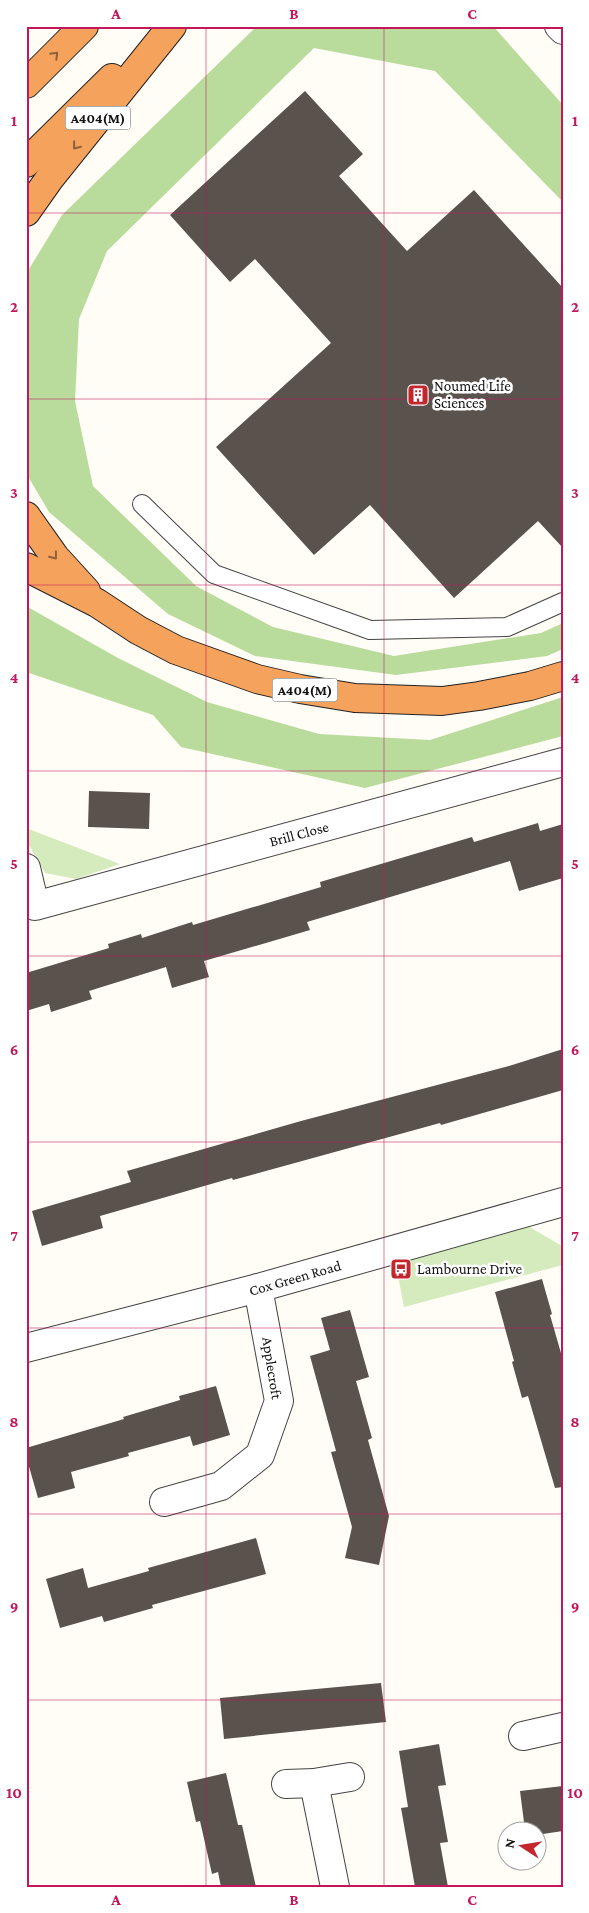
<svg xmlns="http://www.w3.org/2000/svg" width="589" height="1913" font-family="'Crimson Pro',serif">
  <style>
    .green { fill: #d5ebbd }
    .forest { fill: #b9dc9c }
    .building { fill: #5a524d }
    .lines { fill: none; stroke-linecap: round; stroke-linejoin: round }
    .service-casing { stroke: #444; stroke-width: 20 }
    .minor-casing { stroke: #444; stroke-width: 30 }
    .tertiary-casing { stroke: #444; stroke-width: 30 }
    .motorway-casing { stroke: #222; stroke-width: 30 }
    .service { stroke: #fff; stroke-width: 18 }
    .minor { stroke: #fff; stroke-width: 28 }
    .tertiary { stroke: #fff; stroke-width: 28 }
    .motorway { stroke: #f5a25d; stroke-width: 28 }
    .oneway { stroke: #8e613b }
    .grid { fill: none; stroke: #c2185b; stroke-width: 1; stroke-opacity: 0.55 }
    .labels { text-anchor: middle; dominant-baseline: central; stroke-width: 5; stroke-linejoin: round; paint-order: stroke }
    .shield { fill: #fff; stroke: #585858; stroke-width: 1 }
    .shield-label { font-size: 14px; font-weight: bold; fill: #111 }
    .poi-label { font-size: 15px; fill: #111; stroke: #fff; text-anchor: start }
    .street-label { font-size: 15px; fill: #111; stroke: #fff }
    .neatline { fill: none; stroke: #c2185b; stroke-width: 2 }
    .grid-label { font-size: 16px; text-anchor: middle; font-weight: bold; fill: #c2185b }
  </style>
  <rect width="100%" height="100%" fill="#fffdf5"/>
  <!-- green -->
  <g class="green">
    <polygon points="26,828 120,864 76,879 45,873 26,840"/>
    <polygon points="521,1222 562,1246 563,1265 404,1307 395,1260"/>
  </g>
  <!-- forest -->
  <g class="forest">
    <polygon points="257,26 493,26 563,105 563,202 435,71 314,48 107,251 79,319 75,401 93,486 196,586 273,627 394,656 541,633 563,623 563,649 547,656 396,675 255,656 168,614 49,512 26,473 26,274 62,215"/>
    <polygon points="26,606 118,658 207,702 319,734 430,740 563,697 563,736 365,788 181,747 153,715 26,672"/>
  </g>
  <!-- building -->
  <g class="building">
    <polygon points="305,91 363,154 339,176 407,251 474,190 563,288 563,548 538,521 454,598 370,505 314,555 216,447 331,343 255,259 230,282 170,215"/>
    <polygon points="89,791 150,793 149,829 88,827"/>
    <polygon points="538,823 540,831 563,824 563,878 519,891 510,861 307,922 310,930 204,961 209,977 172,988 166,967 89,991 92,999 51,1012 49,1004 26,1011 26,973 109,948 108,944 141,934 142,938 192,922 193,925 321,887 320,882 472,837 474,842"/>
    <polygon points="563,1049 563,1090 441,1125 440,1123 233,1180 232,1178 100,1216 103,1228 42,1246 32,1211 131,1182 127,1171 301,1121 509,1066"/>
    <polygon points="542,1279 552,1314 550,1315 563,1360 563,1487 555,1488 528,1396 522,1398 512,1362 514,1361 495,1292"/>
    <polygon points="350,1310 369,1377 356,1381 372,1438 368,1440 389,1516 379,1565 345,1558 352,1527 331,1452 336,1451 310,1356 330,1350 321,1318"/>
    <polygon points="216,1386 230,1435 193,1446 190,1436 128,1453 129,1456 71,1472 75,1488 38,1498 26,1456 26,1448 124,1419 123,1417 180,1400 179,1396"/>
    <polygon points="256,1538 266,1574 152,1605 153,1608 104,1622 102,1616 60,1628 46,1579 83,1568 88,1588 149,1571 148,1568"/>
    <polygon points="381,1683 386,1722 224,1739 220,1698"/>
    <polygon points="439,1744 446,1785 438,1786 448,1842 440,1843 448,1887 415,1887 401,1808 408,1807 399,1751"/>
    <polygon points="226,1773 238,1825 242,1825 256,1887 221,1887 218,1872 212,1874 200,1821 196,1822 187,1782"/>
    <polygon points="563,1786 563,1831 536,1835 536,1830 525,1830 520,1791"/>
  </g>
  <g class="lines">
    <!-- service casing -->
    <g class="service-casing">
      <polyline id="service" points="142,504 214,574 370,630 507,627 563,602"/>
    </g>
    <!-- minor casing -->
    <g class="minor-casing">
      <g id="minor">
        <polyline points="26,868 35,906 563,762"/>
        <polyline points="26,1348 258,1288 563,1202"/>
        <polyline points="164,1502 221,1486 260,1455 279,1401 258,1288"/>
        <polyline points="523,1736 563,1727"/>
        <polyline points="314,1783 335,1887"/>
        <polyline points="286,1784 314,1783 350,1777"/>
      </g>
    </g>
    <!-- tertiary casing -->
    <g class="tertiary-casing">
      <polyline id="tertiary" points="559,26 563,30"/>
    </g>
    <!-- motorway casing -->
    <g class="motorway-casing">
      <g id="motorway">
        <polyline points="26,84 84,26"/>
        <polyline points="26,163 112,78"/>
        <polyline points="26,212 50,178 172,26"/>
        <polyline points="26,516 55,557 86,591"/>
        <polyline points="26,567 97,603 138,630 176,650 257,679 300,689 355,698 442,701 479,696 530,686 563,676"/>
      </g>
    </g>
    <!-- service -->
    <use href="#service" class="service"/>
    <!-- minor -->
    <use href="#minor" class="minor"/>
    <!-- tertiary -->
    <use href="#tertiary" class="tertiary"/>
    <!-- motorway -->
    <use href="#motorway" class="motorway"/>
  </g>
  <!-- one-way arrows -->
  <defs><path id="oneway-chevron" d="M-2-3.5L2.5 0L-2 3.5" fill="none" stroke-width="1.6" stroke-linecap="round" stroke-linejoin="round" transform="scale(1.25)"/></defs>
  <g class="oneway">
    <use href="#oneway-chevron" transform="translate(55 55) rotate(-45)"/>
    <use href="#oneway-chevron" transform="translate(76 146) rotate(129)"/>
    <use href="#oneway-chevron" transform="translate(54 556) rotate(52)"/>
  </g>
  <!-- grid -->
  <path class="grid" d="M 206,26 L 206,1887M 384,26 L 384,1887M 26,213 L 563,213M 26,399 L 563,399M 26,585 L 563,585M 26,771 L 563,771M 26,956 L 563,956M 26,1142 L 563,1142M 26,1328 L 563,1328M 26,1514 L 563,1514M 26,1700 L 563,1700"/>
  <!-- icons -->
  <defs>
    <g id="building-square" transform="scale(1.125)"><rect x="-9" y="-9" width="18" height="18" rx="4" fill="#c4262e" stroke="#fff"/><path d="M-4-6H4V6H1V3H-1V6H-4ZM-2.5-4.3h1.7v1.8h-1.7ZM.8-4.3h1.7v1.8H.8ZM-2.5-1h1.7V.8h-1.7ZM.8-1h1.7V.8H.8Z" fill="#fff"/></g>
    <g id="bus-square" transform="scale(1.125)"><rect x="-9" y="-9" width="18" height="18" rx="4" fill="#c4262e" stroke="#fff"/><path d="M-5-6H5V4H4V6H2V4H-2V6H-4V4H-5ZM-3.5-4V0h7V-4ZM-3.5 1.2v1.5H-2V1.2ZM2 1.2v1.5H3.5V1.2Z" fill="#fff"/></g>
  </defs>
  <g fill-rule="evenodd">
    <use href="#building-square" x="418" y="395"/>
    <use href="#bus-square" x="401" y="1269"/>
  </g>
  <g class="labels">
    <!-- shield labels -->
    <g class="shield">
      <rect x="65.5" y="106.5" width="65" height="23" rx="4"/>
      <rect x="272.5" y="678.5" width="65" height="23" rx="4"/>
    </g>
    <g class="shield-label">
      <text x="98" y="118">A404(M)</text>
      <text x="305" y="690">A404(M)</text>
    </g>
    <!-- poi labels -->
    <g class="poi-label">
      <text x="434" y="386">Noumed Life<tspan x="434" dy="17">Sciences</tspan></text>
      <text x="417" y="1269">Lambourne Drive</text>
    </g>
    <!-- street labels -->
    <g class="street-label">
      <text transform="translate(299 834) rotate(-15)">Brill Close</text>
      <text transform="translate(295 1278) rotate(-16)">Cox Green Road</text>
      <text transform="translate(272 1368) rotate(81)">Applecroft</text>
    </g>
  </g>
  <!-- border -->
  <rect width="589" height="1913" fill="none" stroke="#ffffff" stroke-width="55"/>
  <!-- north arrow -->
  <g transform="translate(522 1846) rotate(282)"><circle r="24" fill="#ffffff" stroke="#a0a0a0"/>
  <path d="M0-4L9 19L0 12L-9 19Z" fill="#c4262e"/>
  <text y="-8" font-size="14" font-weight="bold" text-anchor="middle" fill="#111111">N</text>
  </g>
  <rect x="28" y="28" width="534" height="1858" class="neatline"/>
  <g class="grid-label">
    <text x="116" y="19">A</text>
    <text x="294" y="19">B</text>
    <text x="472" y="19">C</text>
    <text x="14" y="126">1</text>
    <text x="575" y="126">1</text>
    <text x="14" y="312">2</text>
    <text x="575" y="312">2</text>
    <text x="14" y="498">3</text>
    <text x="575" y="498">3</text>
    <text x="14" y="683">4</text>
    <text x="575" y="683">4</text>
    <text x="14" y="869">5</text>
    <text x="575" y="869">5</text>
    <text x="14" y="1055">6</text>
    <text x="575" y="1055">6</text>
    <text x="14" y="1241">7</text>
    <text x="575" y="1241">7</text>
    <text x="14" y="1427">8</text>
    <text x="575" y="1427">8</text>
    <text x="14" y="1612">9</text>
    <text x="575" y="1612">9</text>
    <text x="14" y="1798">10</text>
    <text x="575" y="1798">10</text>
    <text x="116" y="1905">A</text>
    <text x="294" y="1905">B</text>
    <text x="472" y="1905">C</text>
  </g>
</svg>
